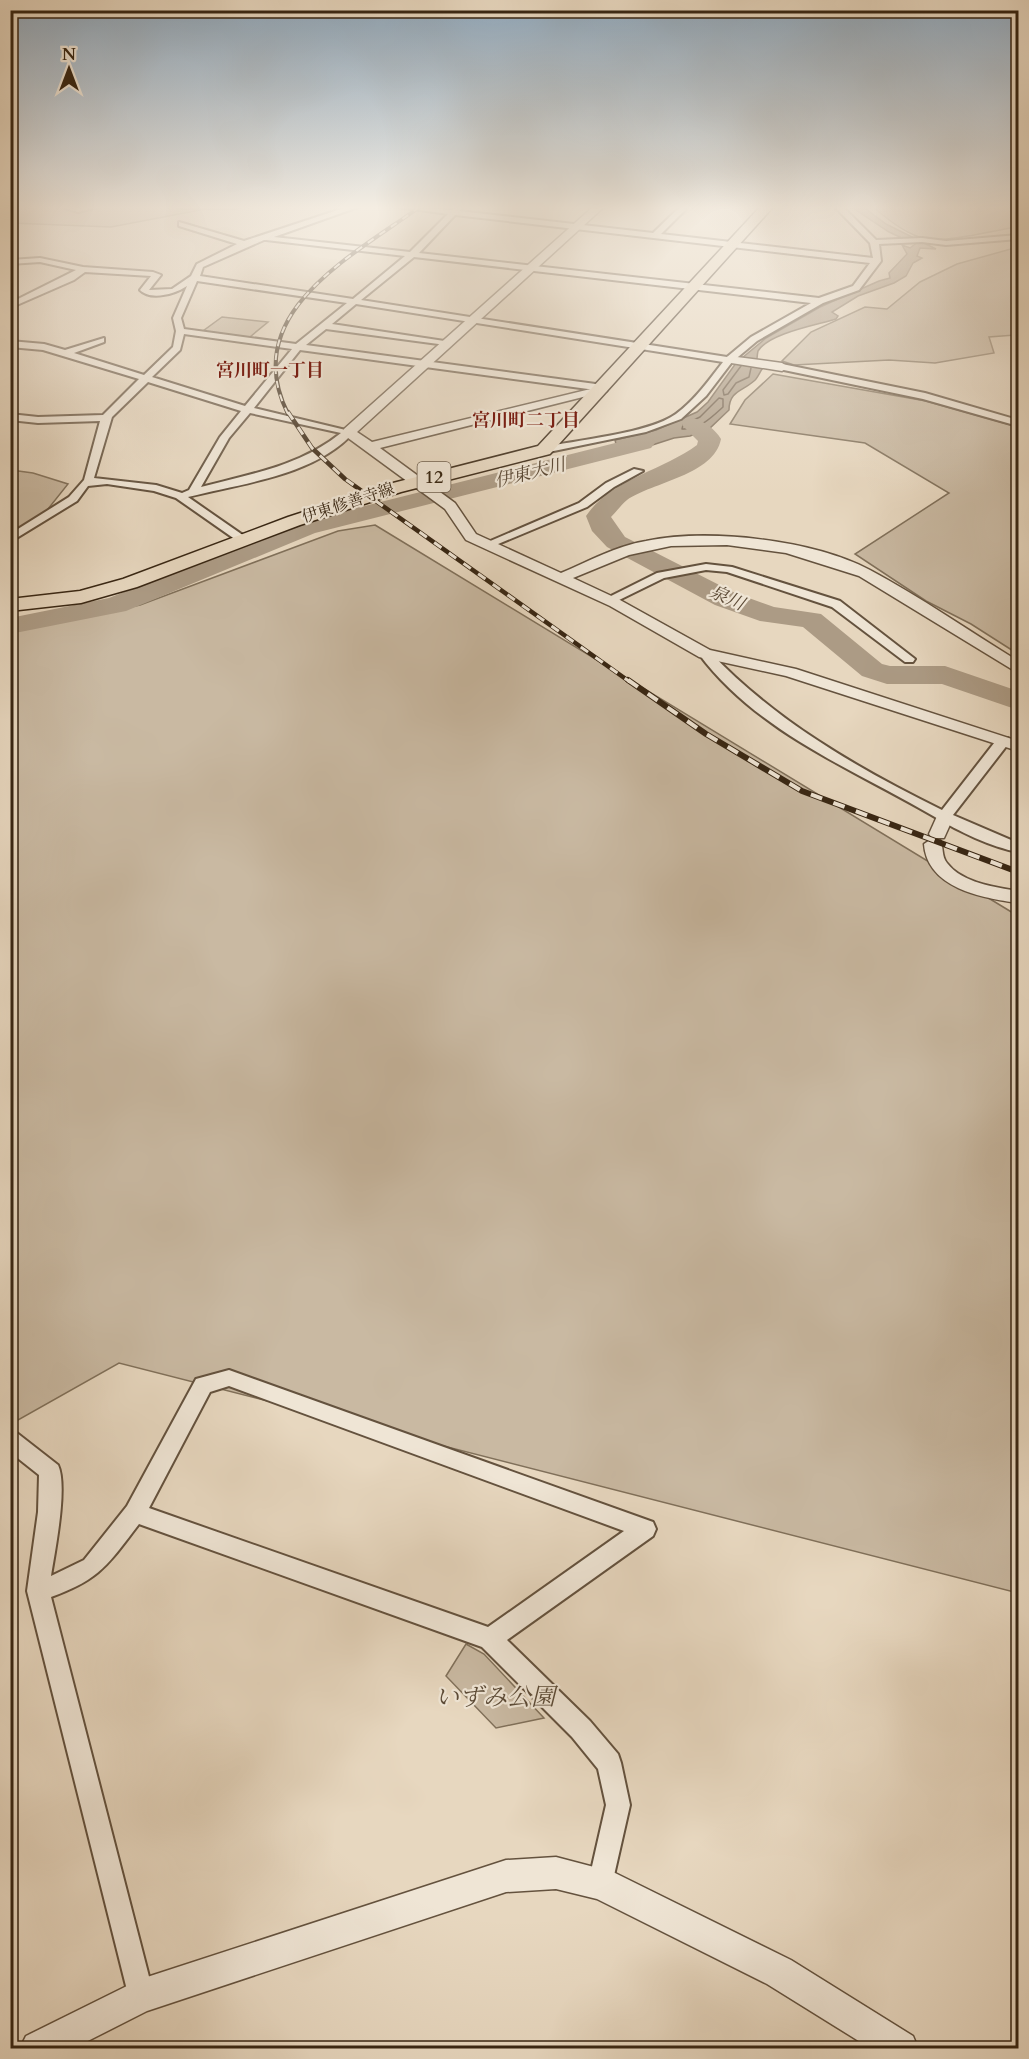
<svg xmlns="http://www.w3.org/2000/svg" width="1029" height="2059" font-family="Cardo,'Noto Serif JP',serif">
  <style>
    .green { fill: #c9b9a2; stroke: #80705a; stroke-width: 1.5 }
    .water { fill: #ac9b85; stroke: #7e6c57; stroke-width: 1.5 }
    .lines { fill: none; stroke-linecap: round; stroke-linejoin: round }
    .shore { stroke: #72604c; stroke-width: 1.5 }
    .river { fill: #ac9b85; fill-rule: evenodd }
    .minor-casing { stroke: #64523e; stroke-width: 4 }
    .tertiary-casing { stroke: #64523e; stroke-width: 3 }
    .primary-casing { stroke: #382613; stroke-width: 3 }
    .minor { fill: #efe5d5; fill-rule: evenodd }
    .tertiary { fill: #efe5d5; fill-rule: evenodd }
    .primary { fill: #e7d7bf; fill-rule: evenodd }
    .rail-far2-casing { stroke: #382613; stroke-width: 4 }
    .rail-far1-casing { stroke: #382613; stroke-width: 4.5 }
    .rail-casing { stroke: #382613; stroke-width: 6 }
    .rail-far2 { stroke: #efe5d5; stroke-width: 2; stroke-dasharray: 7; stroke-linecap: butt }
    .rail-far1 { stroke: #efe5d5; stroke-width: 3; stroke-dasharray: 9; stroke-linecap: butt }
    .rail { stroke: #efe5d5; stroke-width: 4; stroke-dasharray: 12; stroke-linecap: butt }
    .labels { text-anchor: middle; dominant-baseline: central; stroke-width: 4.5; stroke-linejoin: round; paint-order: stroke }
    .far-street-label { font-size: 16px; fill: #382613; stroke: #efe5d5 }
    .far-neighbourhood-label { font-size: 18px; font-weight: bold; fill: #7a1f14; stroke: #efe5d5 }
    .far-water-label { font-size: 18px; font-style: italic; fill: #5b4935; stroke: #efe5d5 }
    .shield { fill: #efe5d5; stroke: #6f5f4d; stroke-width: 1.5 }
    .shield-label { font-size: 18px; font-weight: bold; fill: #382613 }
    .near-park-label { font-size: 24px; font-style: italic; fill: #5c4b37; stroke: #efe5d5 }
  </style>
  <rect width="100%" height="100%" fill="#e7d7bf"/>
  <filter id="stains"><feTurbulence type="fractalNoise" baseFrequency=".00333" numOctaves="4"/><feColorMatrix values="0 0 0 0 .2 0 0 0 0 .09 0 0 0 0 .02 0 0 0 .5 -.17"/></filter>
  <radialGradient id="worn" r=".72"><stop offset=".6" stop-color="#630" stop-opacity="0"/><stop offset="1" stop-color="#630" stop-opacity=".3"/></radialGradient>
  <!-- green -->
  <g class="green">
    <polygon points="11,206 221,206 111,227 11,223"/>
    <path d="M 872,206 L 1018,206 L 1018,227 C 991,230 938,247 914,235 C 898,228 885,217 872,206 Z"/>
    <polygon points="1018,247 1018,342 1015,335 989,337 994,353 935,363 889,360 794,365 782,361 811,332 865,307 887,309 920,282 957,264"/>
    <polygon points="222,317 268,322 245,341 203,331"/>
    <polygon points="773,374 926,401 1018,427 1018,654 971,624 926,601 855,554 949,493 865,443 730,424 745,400"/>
    <polygon points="11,470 33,473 68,484 44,514 11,533"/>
    <polygon points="375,525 1018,916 1018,1593 119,1363 11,1424 10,632 140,605 338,531"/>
    <polygon points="466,1644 484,1654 544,1718 496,1728 446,1676"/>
  </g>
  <!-- water -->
  <path class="water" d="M 850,206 L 862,206 L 886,224 L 936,249 L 920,248 L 917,256 L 922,258 L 913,263 L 906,276 L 894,283 L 858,296 L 832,312 L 838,316 L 836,319 C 817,325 769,333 758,351 C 757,355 757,362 756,365 L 762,369 C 760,372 757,379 754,381 C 743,391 729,391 729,410 L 710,428 L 690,436 L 674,438 L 640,449 L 581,458 L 617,448 L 615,440 L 656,430 L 697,412 L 708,402 L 736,363 L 766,338 L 820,307 L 879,281 L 890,278 L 889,273 L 907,254 L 902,245 L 910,248 L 915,244 L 889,232 Z"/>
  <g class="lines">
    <!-- shore -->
    <g class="shore">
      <polyline points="741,366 723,390 724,395 728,394 736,383 749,377 751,368"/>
      <path d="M 719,398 L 723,399 L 723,407 C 711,418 699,430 682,429 L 683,425 L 700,417 Z"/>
    </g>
    <!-- river -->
    <g class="river">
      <path d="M 693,418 C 704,421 715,429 721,439 C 714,475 653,482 627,500 C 621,505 616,512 611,517 L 625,537 L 735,593 L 774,607 L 821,614 L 882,664 L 890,666 L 945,666 L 1018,691 L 1018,710 L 942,684 L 887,684 L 862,676 L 803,627 L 760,621 L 715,605 L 607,547 L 592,531 L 586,516 C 611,479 662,471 697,445 L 698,441 L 682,425 L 685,420 Z"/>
      <polygon points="643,436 651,438 655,443 651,448 315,533 126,611 10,634 10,618 109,598 297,523"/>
    </g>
    <!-- minor casing -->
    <g class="minor-casing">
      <g id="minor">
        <polygon points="59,206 101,206 78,212"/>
        <polygon points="179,206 240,206 236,208 183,208"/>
        <path d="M 350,206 L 361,206 L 274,237 L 410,252 L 448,214 L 392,206 L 452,210 L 459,206 L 462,208 L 459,211 L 653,233 L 681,206 L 689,206 L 661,234 L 873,258 L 870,243 L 834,206 L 842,206 L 876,240 L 922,238 L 946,241 L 1018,235 L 1018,239 L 946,245 L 922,242 L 879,244 L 881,261 L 859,290 L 823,303 L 757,341 L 732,362 L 706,396 L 681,419 L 646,432 L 544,453 L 540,452 L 540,448 C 575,440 648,434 676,414 C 695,400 709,380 723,362 L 356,304 L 332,324 L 451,342 L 446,345 L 326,329 L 306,345 L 603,385 L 608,388 L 603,391 L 300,350 L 254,408 L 354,432 C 315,476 242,483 188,497 L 247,538 L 247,542 L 239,542 L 176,498 L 154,491 L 107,484 L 88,486 L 77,501 L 10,542 L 10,534 L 69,497 L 84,480 L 100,421 L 38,423 L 10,420 L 10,414 L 38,417 L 103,415 L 139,379 L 43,350 L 10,347 L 10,341 L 44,344 L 65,350 L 104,338 L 104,342 L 74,353 L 144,375 L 173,347 L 176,331 L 173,318 L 187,286 C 175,294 151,301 140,290 L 151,276 L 85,272 L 74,280 L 10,308 L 10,303 L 76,270 L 40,262 L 10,264 L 10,260 L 40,258 L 83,267 L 153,272 L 161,275 L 149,290 L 172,289 L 191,276 L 197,264 L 237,244 L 179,226 L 179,222 L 244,241 ZM 455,215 L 870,263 L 853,286 L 819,298 L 419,253 ZM 264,240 L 266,240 L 405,256 L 353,299 L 200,276 L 203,267 ZM 414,257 L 811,303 L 751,337 L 727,357 L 361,300 ZM 197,281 L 347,303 L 296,344 L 184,329 L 181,318 ZM 184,334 L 292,349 L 245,406 L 152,377 L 180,350 ZM 148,382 L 241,411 L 220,437 L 189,490 L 182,493 L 156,485 L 94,478 L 112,417 ZM 250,413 L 341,433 C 300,466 251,474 201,487 L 229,438 Z"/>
        <polygon points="782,364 925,393 1018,420 1018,426 923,399 779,369 777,367"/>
        <polygon points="634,469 643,471 614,487 587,507 491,547 481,545 579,503 606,483"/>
        <polygon points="706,564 732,567 840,601 915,659 913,662 905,662 832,607 727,572 706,570 664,578 613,603 603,600 657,573"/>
        <path d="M 705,650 L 709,651 C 775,721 857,768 942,810 L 998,738 L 1008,738 L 1008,744 L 953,815 L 1018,843 L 1018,852 C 991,847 958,831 935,817 C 853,769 758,733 699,654 Z"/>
        <path d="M 229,1370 L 653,1522 L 656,1529 L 653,1536 L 507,1640 L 590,1721 L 618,1754 L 621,1763 L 630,1805 L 610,1893 L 601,1897 L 592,1893 L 588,1884 L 606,1805 L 598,1769 L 572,1737 L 482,1647 L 139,1524 C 108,1564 101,1579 51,1597 L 154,1996 L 151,2006 L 141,2009 L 131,2006 L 27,1591 L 38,1512 L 39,1475 L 10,1452 L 10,1430 L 17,1433 L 58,1465 C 68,1486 55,1551 51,1576 L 84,1560 L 127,1506 L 196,1379 ZM 229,1386 L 624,1531 L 488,1627 L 149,1508 L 210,1392 Z"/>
      </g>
    </g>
    <!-- tertiary casing -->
    <g class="tertiary-casing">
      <g id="tertiary">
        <path d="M 594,206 L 605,206 L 357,432 L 372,442 L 607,385 L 607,391 L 380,448 L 455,503 L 476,534 L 561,573 C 589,561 616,546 646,541 C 710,528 813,540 870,570 C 921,597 969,631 1018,661 L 1018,673 L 859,576 L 786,553 L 727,545 L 671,546 L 629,555 L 573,578 L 620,600 L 710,650 L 796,669 L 1018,741 L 1018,751 L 786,676 L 699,657 L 610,606 L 466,540 L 445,509 L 344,435 L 344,429 Z"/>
        <polygon points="729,356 782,363 788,367 782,371 725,362 725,358"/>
        <polygon points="944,813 953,818 944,838 932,838 929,834 938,814"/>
        <path d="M 933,838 L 940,840 C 944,847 941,856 947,863 C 962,883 995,887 1018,891 L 1018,903 C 982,898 927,888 924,844 Z"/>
        <polygon points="556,1857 613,1872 791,1960 913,2036 918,2048 870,2048 767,1984 597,1899 556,1889 506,1892 147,2011 74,2048 20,2048 26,2036 141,1979 506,1860"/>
      </g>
    </g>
    <!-- primary casing -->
    <g class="primary-casing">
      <polygon id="primary" points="761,206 774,206 550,454 401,492 300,525 137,587 81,603 10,611 10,599 80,591 123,579 288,517 389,484 538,446"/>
    </g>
    <!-- minor -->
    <use href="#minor" class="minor"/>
    <!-- tertiary -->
    <use href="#tertiary" class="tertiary"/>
    <!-- primary -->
    <use href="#primary" class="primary"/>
    <!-- rail-far2 casing -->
    <g class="rail-far2-casing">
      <path id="rail-far2" d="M 288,414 C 237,313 354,255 421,206"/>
    </g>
    <!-- rail-far1 casing -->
    <g class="rail-far1-casing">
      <polyline id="rail-far1" points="288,412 312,448 345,479 630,682"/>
    </g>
    <!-- rail casing -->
    <g class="rail-casing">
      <polyline id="rail" points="628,680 706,734 802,791 1018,872"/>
    </g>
    <!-- rail-far2 -->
    <use href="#rail-far2" class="rail-far2"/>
    <!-- rail-far1 -->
    <use href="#rail-far1" class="rail-far1"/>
    <!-- rail -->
    <use href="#rail" class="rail"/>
  </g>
  <!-- sky -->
  <linearGradient id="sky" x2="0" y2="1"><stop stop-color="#90aac0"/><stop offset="0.42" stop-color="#f4ede2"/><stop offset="1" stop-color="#f4ede2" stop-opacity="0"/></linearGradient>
  <rect width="1029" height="494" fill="url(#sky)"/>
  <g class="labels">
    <!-- far-street labels -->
    <g class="far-street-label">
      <text transform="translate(348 503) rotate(-18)">伊東修善寺線</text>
    </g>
    <!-- far-neighbourhood labels -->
    <g class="far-neighbourhood-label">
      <text x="270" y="370">宮川町一丁目</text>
      <text x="526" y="420">宮川町二丁目</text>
    </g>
    <!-- far-water labels -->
    <g class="far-water-label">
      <text transform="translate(530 473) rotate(-14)">伊東大川</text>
      <text transform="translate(727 598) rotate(24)">泉川</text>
    </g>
    <!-- shield labels -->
    <rect class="shield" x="417.5" y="462" width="33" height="30" rx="4.5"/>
    <g class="shield-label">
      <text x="434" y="477">12</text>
    </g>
    <!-- near-park labels -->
    <g class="near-park-label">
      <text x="495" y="1697">いずみ公園</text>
    </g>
  </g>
  <!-- margin -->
  <rect width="1029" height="2059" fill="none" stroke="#e7d7bf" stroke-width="36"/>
  <rect x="12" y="12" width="1005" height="2035" fill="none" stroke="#382613" stroke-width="3"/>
  <rect x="18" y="18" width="993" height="2023" fill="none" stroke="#382613" stroke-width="1.5"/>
  <!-- north arrow -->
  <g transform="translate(69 69)" stroke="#efe5d5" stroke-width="4.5" paint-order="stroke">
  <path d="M0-4.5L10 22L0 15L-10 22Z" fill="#382613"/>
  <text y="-9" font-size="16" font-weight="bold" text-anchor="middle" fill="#382613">N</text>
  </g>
  <rect width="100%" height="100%" filter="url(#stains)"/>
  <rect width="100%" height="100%" fill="url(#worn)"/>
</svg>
